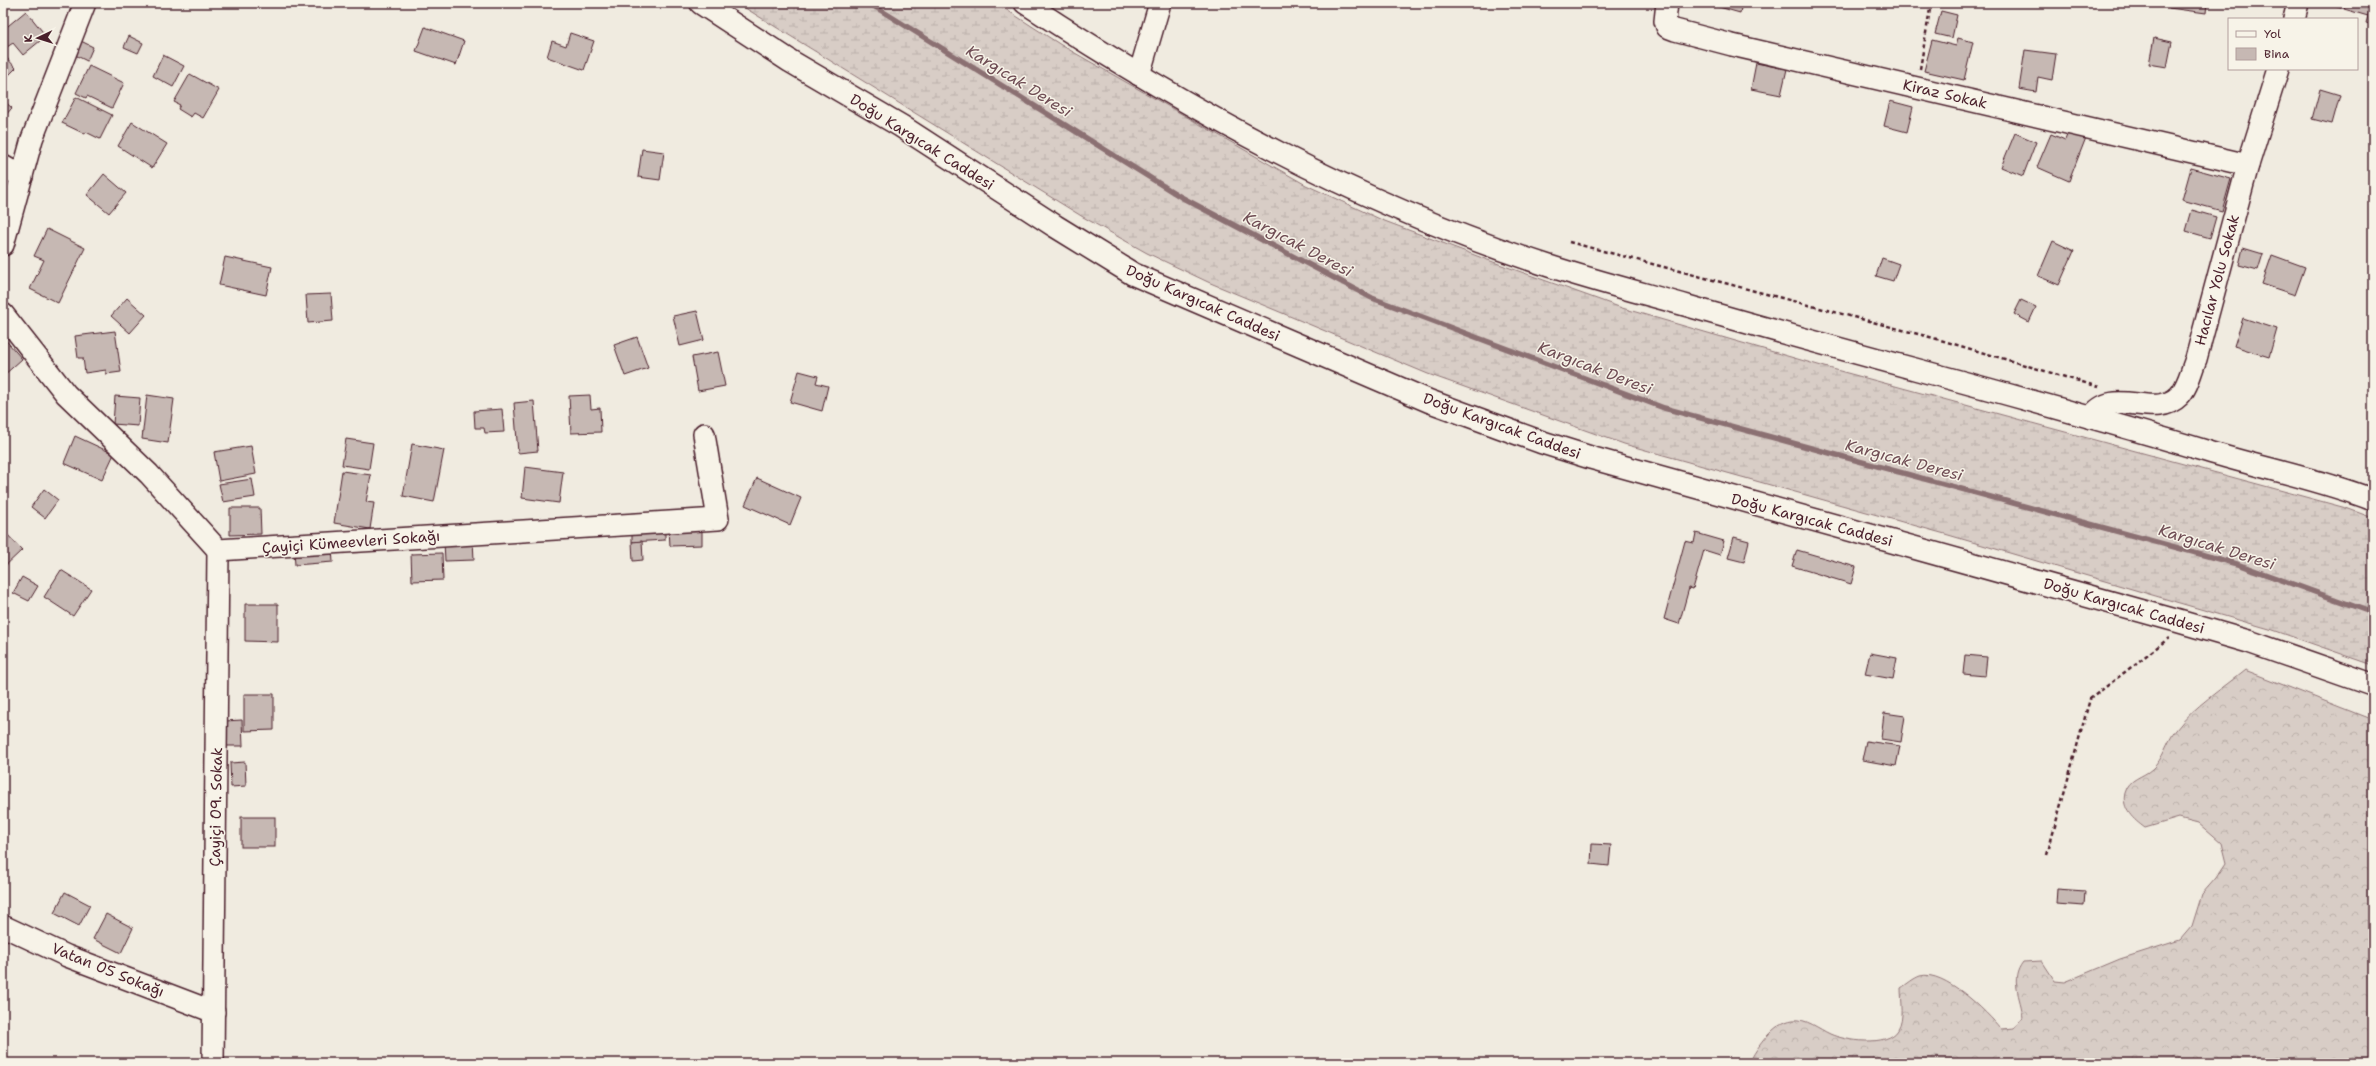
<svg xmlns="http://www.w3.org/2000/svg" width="2376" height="1066" font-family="'Shantell Sans',sans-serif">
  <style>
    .forest { fill: url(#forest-crowns); stroke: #917678 }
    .wetland { fill: url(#wetland-marsh); stroke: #917678 }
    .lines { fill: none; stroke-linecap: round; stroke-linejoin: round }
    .stream { stroke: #8b6f72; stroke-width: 5.5 }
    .building { fill: #c6b8b3; stroke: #4a1f2b }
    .street-casing { stroke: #4a1f2b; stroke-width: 24 }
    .secondary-casing { stroke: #4a1f2b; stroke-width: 25 }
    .path { stroke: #4a1f2b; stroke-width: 2.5; stroke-dasharray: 4 3; stroke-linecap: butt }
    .street { stroke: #f7f3e8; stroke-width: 21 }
    .secondary { stroke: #f7f3e8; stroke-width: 22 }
    .labels { text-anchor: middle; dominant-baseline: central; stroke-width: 3; stroke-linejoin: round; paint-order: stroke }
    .street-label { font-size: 15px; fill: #4a1f2b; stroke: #f7f3e8 }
    .water-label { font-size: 16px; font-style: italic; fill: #704e55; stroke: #f7f3e8 }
  </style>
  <defs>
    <pattern id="forest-crowns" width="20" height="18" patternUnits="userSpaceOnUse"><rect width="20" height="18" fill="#d8cdc6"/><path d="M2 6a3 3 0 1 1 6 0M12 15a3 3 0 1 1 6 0" fill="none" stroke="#bbb0aa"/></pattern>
    <pattern id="wetland-marsh" width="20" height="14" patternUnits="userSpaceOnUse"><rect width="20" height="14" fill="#d8cdc6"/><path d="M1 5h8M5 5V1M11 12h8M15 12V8" fill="none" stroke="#bbb0aa"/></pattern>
  </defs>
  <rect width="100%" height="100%" fill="#f0ebe0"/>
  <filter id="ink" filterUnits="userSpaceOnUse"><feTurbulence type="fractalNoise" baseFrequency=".025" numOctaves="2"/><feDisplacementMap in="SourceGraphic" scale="8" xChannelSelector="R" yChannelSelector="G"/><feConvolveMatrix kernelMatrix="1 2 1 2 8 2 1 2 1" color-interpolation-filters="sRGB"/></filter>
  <g filter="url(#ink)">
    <!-- forest -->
    <path class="forest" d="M 2245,670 L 2373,720 L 2373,1063 L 1749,1063 C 1757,1047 1774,1022 1793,1020 C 1806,1018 1819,1029 1830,1034 C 1845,1041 1888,1047 1898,1030 C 1905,1018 1901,1001 1901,988 C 1907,984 1914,978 1920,976 C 1944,969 1987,1012 2001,1029 L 2014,1028 L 2023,1017 C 2021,997 2009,980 2023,962 L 2042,961 L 2055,981 L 2065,982 L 2120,959 L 2180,940 L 2192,926 L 2202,894 L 2216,878 L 2226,863 L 2221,843 L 2198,823 L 2179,818 L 2145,828 C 2134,820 2121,809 2125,793 C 2129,778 2142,778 2152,769 C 2163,760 2167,741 2176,730 C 2194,706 2222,689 2245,670 Z"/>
    <!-- wetland -->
    <polygon class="wetland" points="737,3 996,3 1061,45 1306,185 1382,220 1485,259 1622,308 1825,367 2346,508 2373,518 2373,665 2273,630 2176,602 1945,534 1624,444 1428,374 1208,282 1147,253 1083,217"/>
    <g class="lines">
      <!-- stream -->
      <polyline class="stream" points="869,3 1181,197 1372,298 1664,408 2237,564 2373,613"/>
    </g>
    <!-- building -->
    <g class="building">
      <polygon points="1705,3 1742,3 1740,13"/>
      <polygon points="2170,3 2207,3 2206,13 2169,8"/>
      <polygon points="2323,3 2343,3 2341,8"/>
      <polygon points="2346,3 2372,3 2368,16 2344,9"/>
      <polygon points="2370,9 2373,10 2373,25 2366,23"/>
      <polygon points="26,11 46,36 23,55 13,43 7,47 3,42 3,30"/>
      <polygon points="1941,11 1957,15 1952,38 1935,34"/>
      <polygon points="425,27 464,41 456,65 416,51"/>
      <polygon points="570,33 594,41 584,70 547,57 552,41 566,46"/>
      <polygon points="129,36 143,43 138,53 124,47"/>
      <polygon points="1958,38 1973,42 1964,80 1924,71 1932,40 1956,46"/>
      <polygon points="2154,38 2172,42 2167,67 2149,64"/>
      <polygon points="79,40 93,47 87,61 73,54"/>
      <polygon points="2025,50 2056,54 2052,80 2038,77 2036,92 2019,89"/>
      <polygon points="3,54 16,68 3,81"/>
      <polygon points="163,55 184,66 173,87 153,76"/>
      <polygon points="1756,63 1787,69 1781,95 1751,89"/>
      <polygon points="89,66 124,83 112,108 87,96 86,98 76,93"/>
      <polygon points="190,74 219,90 203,118 194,113 191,117 178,109 180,105 174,102"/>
      <polygon points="2320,89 2340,95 2332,124 2312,119"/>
      <polygon points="76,97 112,115 100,139 86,132 85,134 62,123"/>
      <polygon points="3,100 12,108 3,118"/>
      <polygon points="1890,101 1913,107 1907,132 1884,126"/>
      <polygon points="132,122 167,144 152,168 118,146"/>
      <polygon points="2070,128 2087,135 2069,181 2037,167 2051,134 2065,140"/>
      <polygon points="2015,133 2036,142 2023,176 2001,167"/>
      <polygon points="642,149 664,152 660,180 638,177"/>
      <polygon points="2191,168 2231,179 2222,211 2182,200"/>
      <polygon points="104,174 126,193 109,213 87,195"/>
      <polygon points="2192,210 2216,217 2210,238 2186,231"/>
      <polygon points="47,229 85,248 58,303 30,289 44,260 34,256"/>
      <polygon points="2053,241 2074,251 2059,285 2038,276"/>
      <polygon points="2243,248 2263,254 2258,270 2239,265"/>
      <polygon points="2272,255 2305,267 2295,295 2262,284"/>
      <polygon points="225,257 272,267 266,295 219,285"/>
      <polygon points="1882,258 1899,264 1893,281 1876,276"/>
      <polygon points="331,294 333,321 308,323 306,295"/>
      <polygon points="127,298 146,315 130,333 111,316"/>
      <polygon points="2021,300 2036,307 2029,322 2014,314"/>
      <polygon points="697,311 704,340 680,346 673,316"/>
      <polygon points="2243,318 2277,329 2269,357 2234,346"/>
      <polygon points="115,331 121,372 106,374 106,370 85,373 83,358 78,358 75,336"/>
      <polygon points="3,337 22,359 3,376"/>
      <polygon points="637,337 648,368 625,376 614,345"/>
      <polygon points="718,352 725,386 698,391 692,357"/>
      <polygon points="799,371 818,376 816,383 828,386 822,411 790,402"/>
      <polygon points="147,395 174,399 168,443 142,439"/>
      <polygon points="590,395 591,409 600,408 601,432 571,433 569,396"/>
      <polygon points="115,396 140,398 138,426 113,424"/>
      <polygon points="534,401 538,451 518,453 514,403"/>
      <polygon points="502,409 504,432 485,433 484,428 475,428 474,411"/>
      <polygon points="75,436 114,454 102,480 64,463"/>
      <polygon points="346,439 373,443 369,469 342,465"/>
      <polygon points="412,444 444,450 434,502 403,496"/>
      <polygon points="251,446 256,474 219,481 214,452"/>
      <polygon points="525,467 563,472 559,503 522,498"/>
      <polygon points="342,471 371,475 366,502 374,503 370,529 334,523"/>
      <polygon points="757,478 801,498 790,525 745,505"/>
      <polygon points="252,479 255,497 223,502 219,484"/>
      <polygon points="44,489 58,500 45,518 31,507"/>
      <polygon points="230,508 260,508 261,534 230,535"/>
      <polygon points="702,527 702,545 670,546 669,529"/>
      <polygon points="665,528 665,540 632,542 632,530"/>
      <polygon points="4,531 22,550 3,568 3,532"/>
      <polygon points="1696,533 1724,541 1720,555 1704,550 1693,589 1689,588 1679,624 1664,619 1685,541 1694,543"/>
      <polygon points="1734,537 1749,541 1744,562 1728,558"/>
      <polygon points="473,540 474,560 445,561 444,542"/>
      <polygon points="642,541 643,560 633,561 632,542"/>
      <polygon points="332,549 333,562 295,565 294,551"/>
      <polygon points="1797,550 1856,567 1851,584 1792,566"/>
      <polygon points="442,553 443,580 412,581 411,554"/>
      <polygon points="61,570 91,589 73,616 44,597"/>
      <polygon points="22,577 38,586 29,601 13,593"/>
      <polygon points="245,604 278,604 278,642 245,641"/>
      <polygon points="1870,653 1897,658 1893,679 1865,674"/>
      <polygon points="1965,655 1987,657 1985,676 1963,674"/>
      <polygon points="244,694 274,694 274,730 244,731"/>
      <polygon points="1884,713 1905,716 1901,742 1881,739"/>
      <polygon points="242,720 243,746 226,746 225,721"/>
      <polygon points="1866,741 1900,746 1896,766 1862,760"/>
      <polygon points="245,762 246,786 231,787 230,763"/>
      <rect x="241" y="817" width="34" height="30"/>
      <polygon points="1592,844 1611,845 1609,866 1591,864"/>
      <polygon points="2057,889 2085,891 2084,906 2056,904"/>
      <polygon points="65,892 90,905 79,926 54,913"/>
      <polygon points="106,914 133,928 121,953 93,939"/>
    </g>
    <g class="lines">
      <!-- street casing -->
      <g class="street-casing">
        <g id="street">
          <path d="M 1025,3 C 1190,111 1360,205 1549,266 C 1595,281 1642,293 1688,306 C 1860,356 2034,399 2206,451 C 2261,468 2319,479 2373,500"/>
          <polyline points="1667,3 1665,21 1667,27 1675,30 1732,45 2248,165"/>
          <polyline points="2294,19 2298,3"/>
          <polyline points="1139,75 1160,3"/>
          <polyline points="3,166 22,177"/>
          <polyline points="3,245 32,139 85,3"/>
          <polyline points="3,314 66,394 149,474 218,550 718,519 704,434"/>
          <path d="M 2091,418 C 2112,384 2154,421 2179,396 C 2188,387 2191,371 2196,359 L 2248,165 L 2278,69"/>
          <polyline points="3,926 67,956 214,1012"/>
          <polyline points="213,1063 218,550"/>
        </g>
      </g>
      <!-- secondary casing -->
      <g class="secondary-casing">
        <polyline id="secondary" points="701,3 790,61 901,126 1055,226 1133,274 1429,401 1541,442 1592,458 2174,620 2250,642 2373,685"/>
      </g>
      <!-- path -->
      <g class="path">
        <polyline points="1920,69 1931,3"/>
        <polyline points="1569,242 1937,339 2099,387"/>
        <polyline points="2047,855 2090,699 2169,638"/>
      </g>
      <!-- street -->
      <use href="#street" class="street"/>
      <!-- secondary -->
      <use href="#secondary" class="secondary"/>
    </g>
  </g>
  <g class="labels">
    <!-- street labels -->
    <g class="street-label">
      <text transform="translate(1945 94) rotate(13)">Kiraz Sokak</text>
      <text transform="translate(922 142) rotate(32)">Doğu Kargıcak Caddesi</text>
      <text transform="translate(2217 280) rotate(-75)">Hacılar Yolu Sokak</text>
      <text transform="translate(1203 303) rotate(24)">Doğu Kargıcak Caddesi</text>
      <text transform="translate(1502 426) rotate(20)">Doğu Kargıcak Caddesi</text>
      <text transform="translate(1812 520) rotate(15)">Doğu Kargıcak Caddesi</text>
      <text transform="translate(351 542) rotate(-4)">Çayiçi Kümeevleri Sokağı</text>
      <text transform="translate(2124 606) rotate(16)">Doğu Kargıcak Caddesi</text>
      <text transform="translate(216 807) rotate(-89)">Çayiçi 09. Sokak</text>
      <text transform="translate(108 970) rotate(22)">Vatan 05 Sokağı</text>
    </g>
    <!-- water labels -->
    <g class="water-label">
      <text transform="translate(1019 81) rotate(32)">Kargıcak Deresi</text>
      <text transform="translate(1298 244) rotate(28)">Kargıcak Deresi</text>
      <text transform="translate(1595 368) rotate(21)">Kargıcak Deresi</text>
      <text transform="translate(1904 460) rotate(15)">Kargıcak Deresi</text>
      <text transform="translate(2217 547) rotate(17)">Kargıcak Deresi</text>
    </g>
  </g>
  <!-- margin -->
  <rect width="2376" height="1066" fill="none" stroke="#f7f3e8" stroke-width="16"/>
  <rect x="8" y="8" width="2360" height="1050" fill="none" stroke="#4a1f2b" stroke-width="1.5" filter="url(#ink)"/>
  <!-- legend -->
  <rect x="2228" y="18" width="130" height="52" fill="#f7f3e8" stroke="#b29e9c"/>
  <rect x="2236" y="31" width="20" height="6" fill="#f7f3e8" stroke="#b29e9c"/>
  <text x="2264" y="38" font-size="12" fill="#4a1f2b">Yol</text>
  <rect x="2236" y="48" width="20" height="12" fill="#c6b8b3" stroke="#b29e9c"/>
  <text x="2264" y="58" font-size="12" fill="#4a1f2b">Bina</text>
  <!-- north arrow -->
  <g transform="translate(38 38) rotate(266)" stroke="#f7f3e8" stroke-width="3" paint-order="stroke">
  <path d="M0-3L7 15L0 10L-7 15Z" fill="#4a1f2b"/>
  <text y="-6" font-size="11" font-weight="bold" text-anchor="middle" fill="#4a1f2b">K</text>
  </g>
</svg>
